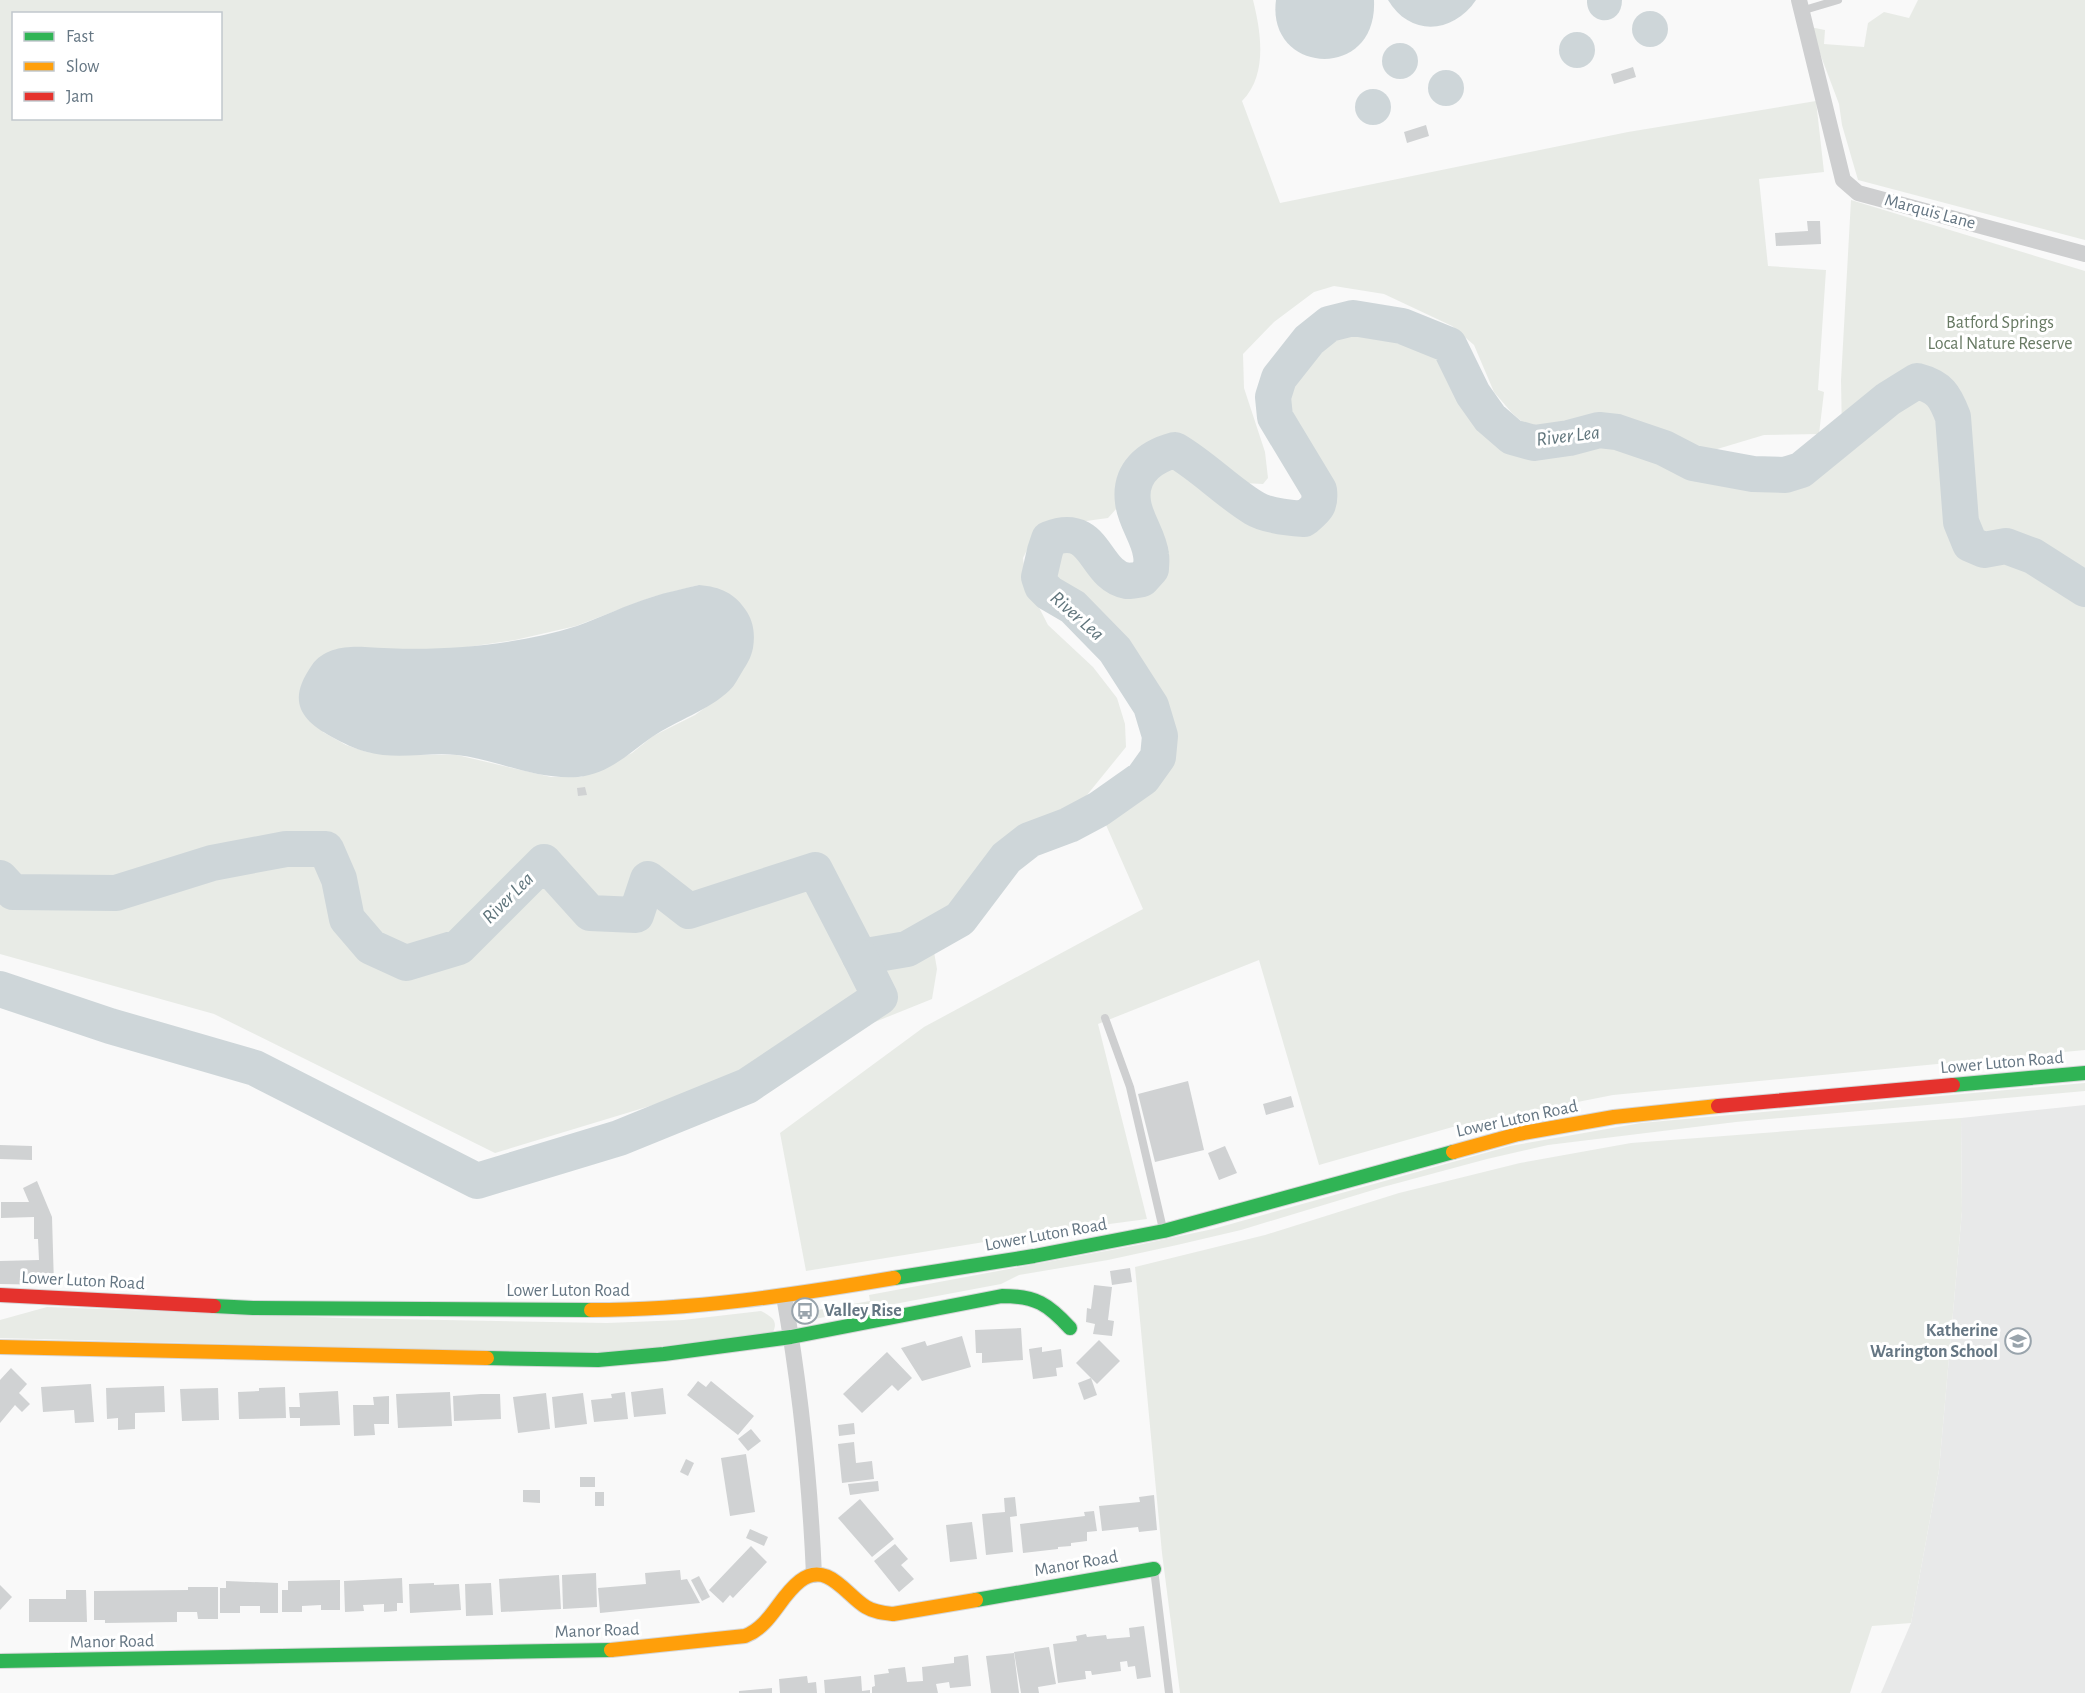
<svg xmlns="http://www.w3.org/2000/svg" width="2085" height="1693" font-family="'Alegreya Sans',sans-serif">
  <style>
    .built { fill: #e8e9e9 }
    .green { fill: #e8ebe6; fill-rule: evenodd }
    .water { fill: #ced6d9 }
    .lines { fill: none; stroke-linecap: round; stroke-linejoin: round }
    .river { stroke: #ced6d9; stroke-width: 36 }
    .building { fill: #d0d2d3 }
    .fast-casing { stroke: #d5d6d7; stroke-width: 16 }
    .slow-casing { stroke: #d5d6d7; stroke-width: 16 }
    .jam-casing { stroke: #d5d6d7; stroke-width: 16 }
    .lane { stroke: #cecfd0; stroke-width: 8 }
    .street { stroke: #cecfd0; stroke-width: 16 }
    .fast { stroke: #30b455; stroke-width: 14 }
    .slow { stroke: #ff9f0a; stroke-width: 14 }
    .jam { stroke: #e5322d; stroke-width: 14 }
    .labels { text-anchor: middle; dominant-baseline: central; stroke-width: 6; stroke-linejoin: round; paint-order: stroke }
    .street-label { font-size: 18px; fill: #657683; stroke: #fff }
    .park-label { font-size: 18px; fill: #687a64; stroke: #fff }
    .poi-label { font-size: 18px; font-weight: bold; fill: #657683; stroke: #fff; text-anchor: start }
    .water-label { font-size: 20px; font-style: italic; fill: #60757c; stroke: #fff }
  </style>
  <rect width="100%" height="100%" fill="#f9f9f9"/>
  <!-- built -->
  <polygon class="built" points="2085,1105 2085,1693 1881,1693 1911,1623 1939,1470 1962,1211 1961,1118"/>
  <!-- green -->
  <g class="green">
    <path d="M 0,0 L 1253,0 C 1261,32 1268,75 1242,101 L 1280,203 L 1628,132 L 1816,101 L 1824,172 L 1759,179 L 1768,266 L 1826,270 L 1818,390 L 1824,392 L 1819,434 L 1764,435 L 1704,453 L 1673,434 L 1617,417 L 1599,417 L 1562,425 L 1528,427 L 1512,413 L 1494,392 L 1474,345 L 1452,326 L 1384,294 L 1334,286 L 1314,292 L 1274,322 L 1243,354 L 1244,388 L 1265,452 L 1268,478 L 1263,484 L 1243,483 L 1207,453 L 1186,440 L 1159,443 L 1133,457 L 1120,482 L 1117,508 L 1108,518 L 1079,522 L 1056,519 L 1038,528 L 1023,558 L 1026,582 L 1048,625 L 1093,667 L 1117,698 L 1125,724 L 1126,747 L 1087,795 L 1056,820 L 1029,829 L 1000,851 L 984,879 L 964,907 L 938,926 L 922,934 L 933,946 L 937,969 L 932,999 L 716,1086 L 495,1153 L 214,1014 L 0,954 ZM 14,14 L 220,14 L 220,118 L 14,118 ZM 699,585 L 731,689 L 695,715 L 653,736 L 632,753 L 581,777 L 551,777 L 457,755 L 389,755 L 367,752 L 346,745 L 323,732 L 401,650 L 454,649 L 515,640 L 576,626 L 652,597 Z"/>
    <polygon points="1918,0 2085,0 2085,240 1858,180 1842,125 1839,104 1810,27 1825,30 1824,44 1864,47 1868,23 1884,12 1909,18"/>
    <path d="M 1851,200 L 2085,271 L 2085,1050 L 1613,1095 L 1456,1126 L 1319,1165 L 1259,960 L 1098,1024 L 1147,1219 L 1027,1235 L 806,1271 L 780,1133 L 924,1027 L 1143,909 L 1099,809 C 1119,795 1146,781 1157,758 C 1176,719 1103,632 1074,607 C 1064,599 1047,596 1041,583 C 1036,571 1045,550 1049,539 C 1097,520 1093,575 1127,581 C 1131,581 1137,579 1142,579 L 1151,569 C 1151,565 1152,560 1151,555 C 1148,537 1135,520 1133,502 C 1129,473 1149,457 1175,450 L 1192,460 L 1256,509 L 1290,518 L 1304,519 C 1316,509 1321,506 1319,490 L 1275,417 L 1273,397 L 1279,378 L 1309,340 L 1329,324 L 1353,318 L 1402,326 L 1449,345 L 1473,394 L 1490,418 L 1512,437 L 1534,443 L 1569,438 L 1599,430 L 1617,432 L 1664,448 L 1693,463 L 1753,474 L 1785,475 L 1801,470 L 1842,436 L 1841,380 Z"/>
    <polygon points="2085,1083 2085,1091 1736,1122 1548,1145 1487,1159 1383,1187 1241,1230 1177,1245 1108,1260 1019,1275 1001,1284 809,1320 802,1318 800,1313 870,1301 869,1295 1138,1245 1213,1229 1510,1146 1641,1123"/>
    <polygon points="1961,1118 1962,1211 1939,1470 1911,1623 1872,1626 1850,1693 1180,1693 1162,1553 1135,1267 1265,1235 1399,1193 1520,1163 1631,1143"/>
    <path d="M 47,1307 L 341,1318 L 607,1323 L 683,1320 L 761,1311 C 770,1316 779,1320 773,1332 L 601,1354 L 0,1338 L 0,1320 Z"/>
  </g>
  <!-- water -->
  <g class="water">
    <path d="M 1276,0 L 1374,0 C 1378,82 1266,75 1276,0 Z"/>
    <path d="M 1388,0 L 1476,0 C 1453,34 1410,37 1388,0 Z"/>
    <path d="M 1587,0 L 1622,0 C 1622,28 1586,26 1587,0 Z"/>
    <circle cx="1650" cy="29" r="18"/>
    <circle cx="1577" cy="50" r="18"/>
    <circle cx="1400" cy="61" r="18"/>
    <circle cx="1446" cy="88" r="18"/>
    <circle cx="1373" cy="107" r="18"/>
    <path d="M 699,585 C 721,587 735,593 747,612 C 754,623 755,636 753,648 C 751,658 747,664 742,672 C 738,678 735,685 730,690 C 708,711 677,720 652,737 C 629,753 609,774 578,777 C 534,780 499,760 457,755 C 428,752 396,760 367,752 C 355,749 343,743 332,737 C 298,719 288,699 312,665 C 324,648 346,646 365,647 C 436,652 509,647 577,626 C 602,617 626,605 652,597 C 667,592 683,589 699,585 Z"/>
  </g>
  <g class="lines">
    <!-- river -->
    <g class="river">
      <path d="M 0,878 L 13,892 L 116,893 L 212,863 L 286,849 L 326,849 L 339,879 L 347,919 L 371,947 L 406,963 L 459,947 L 544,862 L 590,913 L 636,915 L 648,879 L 689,911 L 815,870 L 860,957 L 907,949 L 960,919 L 1006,858 L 1029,840 L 1069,825 L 1099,809 L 1143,778 L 1158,757 L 1160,736 L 1151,706 L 1115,650 L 1073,607 L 1049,593 L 1042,586 L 1039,577 L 1045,551 L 1049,539 C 1097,520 1093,575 1127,581 C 1131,581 1137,580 1142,579 L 1151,569 C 1151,565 1152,560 1151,555 C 1149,537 1135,520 1133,502 C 1129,473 1149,457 1175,450 C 1204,467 1226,491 1254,508 C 1267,516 1289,518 1304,519 C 1316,509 1321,506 1319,490 L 1275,417 L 1273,397 L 1279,378 L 1309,340 L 1329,324 L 1353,318 L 1402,326 L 1449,345 L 1473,394 L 1490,418 L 1512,437 L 1534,443 L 1569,438 L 1599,430 L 1617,432 L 1664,448 L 1693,463 L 1753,474 L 1785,475 L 1801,470 L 1888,399 L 1917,381 C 1940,387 1945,396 1953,417 L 1961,522 L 1970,544 L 1984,550 L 2006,546 L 2033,556 L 2085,589"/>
      <polyline points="0,989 110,1026 255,1068 477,1181 619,1138 747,1086 880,997 860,957"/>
    </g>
  </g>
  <!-- building -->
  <g class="building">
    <polygon points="1633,67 1636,77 1614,84 1611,74"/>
    <polygon points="1426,125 1429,136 1407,143 1404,132"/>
    <polygon points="1807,221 1820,221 1821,244 1776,246 1775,233 1808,231"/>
    <polygon points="585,787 587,795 578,796 577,788"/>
    <polygon points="1188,1081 1204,1150 1155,1162 1138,1094"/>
    <polygon points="1291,1096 1294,1107 1266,1115 1263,1104"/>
    <polygon points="0,1145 32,1146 32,1160 0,1159"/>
    <polygon points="1225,1146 1237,1173 1219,1180 1208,1153"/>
    <polygon points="37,1181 52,1217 54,1285 0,1284 0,1261 39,1260 38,1239 34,1239 34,1217 1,1218 1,1202 29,1202 23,1188"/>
    <polygon points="1130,1268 1132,1282 1112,1285 1110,1271"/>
    <polygon points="1094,1285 1112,1287 1108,1320 1114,1321 1112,1336 1093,1334 1095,1324 1086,1322 1087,1308 1091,1309"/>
    <polygon points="1021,1328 1023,1360 982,1363 982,1353 976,1353 975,1330"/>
    <polygon points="962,1336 971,1367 922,1381 901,1348 925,1341 927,1346"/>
    <polygon points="1099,1340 1120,1361 1097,1384 1076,1363"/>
    <polygon points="1042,1347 1042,1352 1061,1349 1063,1367 1056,1368 1057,1376 1033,1379 1029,1349"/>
    <polygon points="887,1352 912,1378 898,1391 892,1385 862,1413 843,1394"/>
    <polygon points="11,1368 27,1384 19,1393 30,1404 22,1412 15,1405 0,1423 0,1380"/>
    <polygon points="1091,1378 1097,1395 1084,1400 1078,1383"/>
    <polygon points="698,1381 706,1387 711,1381 754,1416 738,1435 687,1395"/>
    <polygon points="91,1384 94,1422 75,1423 74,1410 43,1412 41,1387"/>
    <polygon points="164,1386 165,1412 135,1413 135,1429 118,1430 118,1418 107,1419 106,1388"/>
    <polygon points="285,1387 286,1418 239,1419 238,1392 259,1391 259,1388"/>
    <polygon points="218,1388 219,1420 182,1421 180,1389"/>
    <polygon points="663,1388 666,1414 634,1417 631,1392"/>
    <polygon points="338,1391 340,1425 300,1426 300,1418 290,1418 289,1407 300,1407 299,1393"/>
    <polygon points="450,1392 452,1426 398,1428 396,1394"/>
    <polygon points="625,1392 628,1419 594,1422 591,1400 612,1398 611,1394"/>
    <polygon points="546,1393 550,1429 518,1433 513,1397"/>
    <polygon points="583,1393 587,1424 555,1428 552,1397"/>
    <polygon points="481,1394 500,1394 501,1419 454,1421 453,1396"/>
    <polygon points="389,1396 389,1424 374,1424 375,1435 354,1436 353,1405 374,1405 373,1397"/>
    <polygon points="854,1423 855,1434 839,1436 838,1425"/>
    <polygon points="751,1429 761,1441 748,1451 738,1439"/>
    <polygon points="854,1442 856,1463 872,1461 874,1479 842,1483 838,1444"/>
    <polygon points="746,1454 755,1512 730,1516 721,1458"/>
    <polygon points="686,1459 694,1463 688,1476 680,1472"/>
    <rect x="580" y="1477" width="15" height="10"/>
    <polygon points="878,1481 879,1491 850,1495 848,1484"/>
    <polygon points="523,1490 540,1490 540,1503 523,1502"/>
    <rect x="595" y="1492" width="9" height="14"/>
    <polygon points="1154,1495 1157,1530 1139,1532 1138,1527 1102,1531 1099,1506 1140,1502 1139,1497"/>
    <polygon points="1015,1497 1017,1516 1010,1517 1013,1552 986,1555 982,1514 1005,1512 1004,1498"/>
    <polygon points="860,1499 894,1539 872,1557 838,1518"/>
    <polygon points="1094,1511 1097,1531 1087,1532 1087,1541 1071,1543 1071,1546 1058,1547 1058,1549 1023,1553 1020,1524 1085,1516 1084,1512"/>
    <polygon points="972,1522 977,1559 950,1562 946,1525"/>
    <polygon points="750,1529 768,1537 764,1546 746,1538"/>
    <polygon points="895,1544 908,1559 901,1565 914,1579 899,1592 874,1561"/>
    <polygon points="751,1546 767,1562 733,1598 730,1595 723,1603 709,1590"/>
    <polygon points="680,1570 681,1580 687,1579 700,1603 600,1613 598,1588 646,1584 645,1573"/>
    <polygon points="596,1573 597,1607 563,1609 562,1575"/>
    <polygon points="559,1575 561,1609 501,1612 499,1579"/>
    <polygon points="699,1576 710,1597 702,1601 691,1580"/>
    <polygon points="402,1578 403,1603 397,1603 397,1611 384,1612 384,1604 363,1605 364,1611 345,1612 344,1581"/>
    <polygon points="340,1580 340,1610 321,1610 321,1605 302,1606 302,1612 282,1612 282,1590 288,1590 288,1581"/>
    <polygon points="226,1581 278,1583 278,1613 260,1613 260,1606 240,1606 240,1613 220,1613 220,1588 226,1588"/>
    <polygon points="434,1583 434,1585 459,1584 461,1610 410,1613 409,1584"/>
    <polygon points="491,1583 493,1615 466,1616 465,1584"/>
    <polygon points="0,1585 12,1597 0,1610"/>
    <polygon points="188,1587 218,1587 218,1619 198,1619 197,1612 177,1612 177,1622 105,1623 105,1620 94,1620 94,1591 188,1590"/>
    <polygon points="66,1590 86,1590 87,1622 29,1622 29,1599 66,1599"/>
    <polygon points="1144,1626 1151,1677 1137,1679 1135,1666 1128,1667 1127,1661 1120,1662 1121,1671 1092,1675 1091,1671 1085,1671 1086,1679 1058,1683 1053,1644 1077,1641 1076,1636 1086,1634 1087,1637 1106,1635 1107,1639 1130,1637 1129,1628"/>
    <polygon points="1049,1647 1056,1684 1038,1687 1039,1693 1021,1693 1014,1652"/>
    <polygon points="1014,1653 1019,1693 991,1693 986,1656"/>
    <polygon points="968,1655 971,1686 950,1688 949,1682 936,1684 938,1693 872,1693 872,1687 875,1686 874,1675 889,1673 888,1669 905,1667 907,1682 923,1681 922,1667 954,1663 954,1657"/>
    <polygon points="807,1676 808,1683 816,1682 817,1693 780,1693 779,1679"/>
    <polygon points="861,1676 862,1691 870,1690 870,1693 825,1693 824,1680"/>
    <polygon points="772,1688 772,1693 739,1693 739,1691"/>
  </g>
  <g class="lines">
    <!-- fast casing -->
    <g class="fast-casing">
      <g id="fast">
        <polyline points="1953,1085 2085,1073"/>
        <polyline points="894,1278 1034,1256 1164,1231 1453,1152"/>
        <polyline points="214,1306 253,1308 591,1310"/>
        <path d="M 487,1358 L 598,1360 L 664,1354 L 791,1337 L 1002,1296 C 1036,1296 1048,1304 1070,1328"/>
        <polyline points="976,1600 1154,1569"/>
        <polyline points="0,1661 611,1650"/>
      </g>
    </g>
    <!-- slow casing -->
    <g class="slow-casing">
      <g id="slow">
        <polyline points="1453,1152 1518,1134 1614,1117 1718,1106"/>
        <path d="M 591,1310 C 694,1310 793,1295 894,1278"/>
        <polyline points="0,1347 487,1358"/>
        <path d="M 611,1650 L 745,1636 C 771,1626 779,1597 800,1581 C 827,1560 846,1595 866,1607 C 874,1612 884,1613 893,1614 L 976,1600"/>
      </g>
    </g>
    <!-- jam casing -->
    <g class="jam-casing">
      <g id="jam">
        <polyline points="1718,1106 1953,1085"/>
        <polyline points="0,1295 214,1306"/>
      </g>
    </g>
    <!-- lane -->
    <g class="lane">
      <polyline points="1801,11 1838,0"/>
      <polyline points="1105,1018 1130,1087 1163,1229"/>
      <polyline points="1154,1569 1169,1693"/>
    </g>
    <!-- street -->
    <g class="street">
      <polyline points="1799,0 1843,180 1858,193 2085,254"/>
      <path d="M 784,1296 C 800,1386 810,1483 814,1575"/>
    </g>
    <!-- fast -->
    <use href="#fast" class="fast"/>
    <!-- slow -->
    <use href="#slow" class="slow"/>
    <!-- jam -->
    <use href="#jam" class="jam"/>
  </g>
  <!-- icons -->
  <defs>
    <g id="bus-ring" transform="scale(1.35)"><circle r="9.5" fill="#fff" stroke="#99a4ac" stroke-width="1.5"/><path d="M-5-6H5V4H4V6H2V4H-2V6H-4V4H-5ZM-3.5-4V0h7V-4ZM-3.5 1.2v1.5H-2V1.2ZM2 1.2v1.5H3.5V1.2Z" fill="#99a4ac"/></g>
    <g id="school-ring" transform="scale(1.35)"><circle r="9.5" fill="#fff" stroke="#99a4ac" stroke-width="1.5"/><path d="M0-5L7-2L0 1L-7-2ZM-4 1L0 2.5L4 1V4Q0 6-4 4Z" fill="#99a4ac"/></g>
  </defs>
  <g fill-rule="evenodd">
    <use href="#bus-ring" x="805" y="1311"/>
    <use href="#school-ring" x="2018" y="1341"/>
  </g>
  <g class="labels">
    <!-- street labels -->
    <g class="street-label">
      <text transform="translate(1930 212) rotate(15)">Marquis Lane</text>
      <text transform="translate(2002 1063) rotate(-5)">Lower Luton Road</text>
      <text transform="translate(1517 1119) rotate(-12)">Lower Luton Road</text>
      <text transform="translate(1046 1235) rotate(-10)">Lower Luton Road</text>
      <text transform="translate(83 1281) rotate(3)">Lower Luton Road</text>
      <text x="568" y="1291">Lower Luton Road</text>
      <text transform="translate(1076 1564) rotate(-10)">Manor Road</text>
      <text transform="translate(597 1631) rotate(-2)">Manor Road</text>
      <text transform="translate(112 1642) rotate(-1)">Manor Road</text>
    </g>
    <!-- park labels -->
    <g class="park-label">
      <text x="2000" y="323">Batford Springs<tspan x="2000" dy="21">Local Nature Reserve</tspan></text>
    </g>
    <!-- poi labels -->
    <g class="poi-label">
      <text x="824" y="1311">Valley Rise</text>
      <text x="1998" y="1331" text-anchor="end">Katherine<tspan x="1998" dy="21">Warington School</tspan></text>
    </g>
    <!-- water labels -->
    <g class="water-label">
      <text transform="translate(1568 436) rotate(-7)">River Lea</text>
      <text transform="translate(1077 616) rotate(41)">River Lea</text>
      <text transform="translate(508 898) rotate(-45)">River Lea</text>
    </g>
  </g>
  <!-- legend -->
  <rect x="12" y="12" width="210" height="108" fill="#ffffff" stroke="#c1c8cd" stroke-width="1.5"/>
  <rect x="24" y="32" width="30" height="9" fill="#30b455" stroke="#c1c8cd" stroke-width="1.5"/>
  <text x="66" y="42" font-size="18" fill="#657683">Fast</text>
  <rect x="24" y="62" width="30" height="9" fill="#ff9f0a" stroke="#c1c8cd" stroke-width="1.5"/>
  <text x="66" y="72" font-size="18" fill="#657683">Slow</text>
  <rect x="24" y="92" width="30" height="9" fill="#e5322d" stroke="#c1c8cd" stroke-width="1.5"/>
  <text x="66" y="102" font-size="18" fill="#657683">Jam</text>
</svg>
